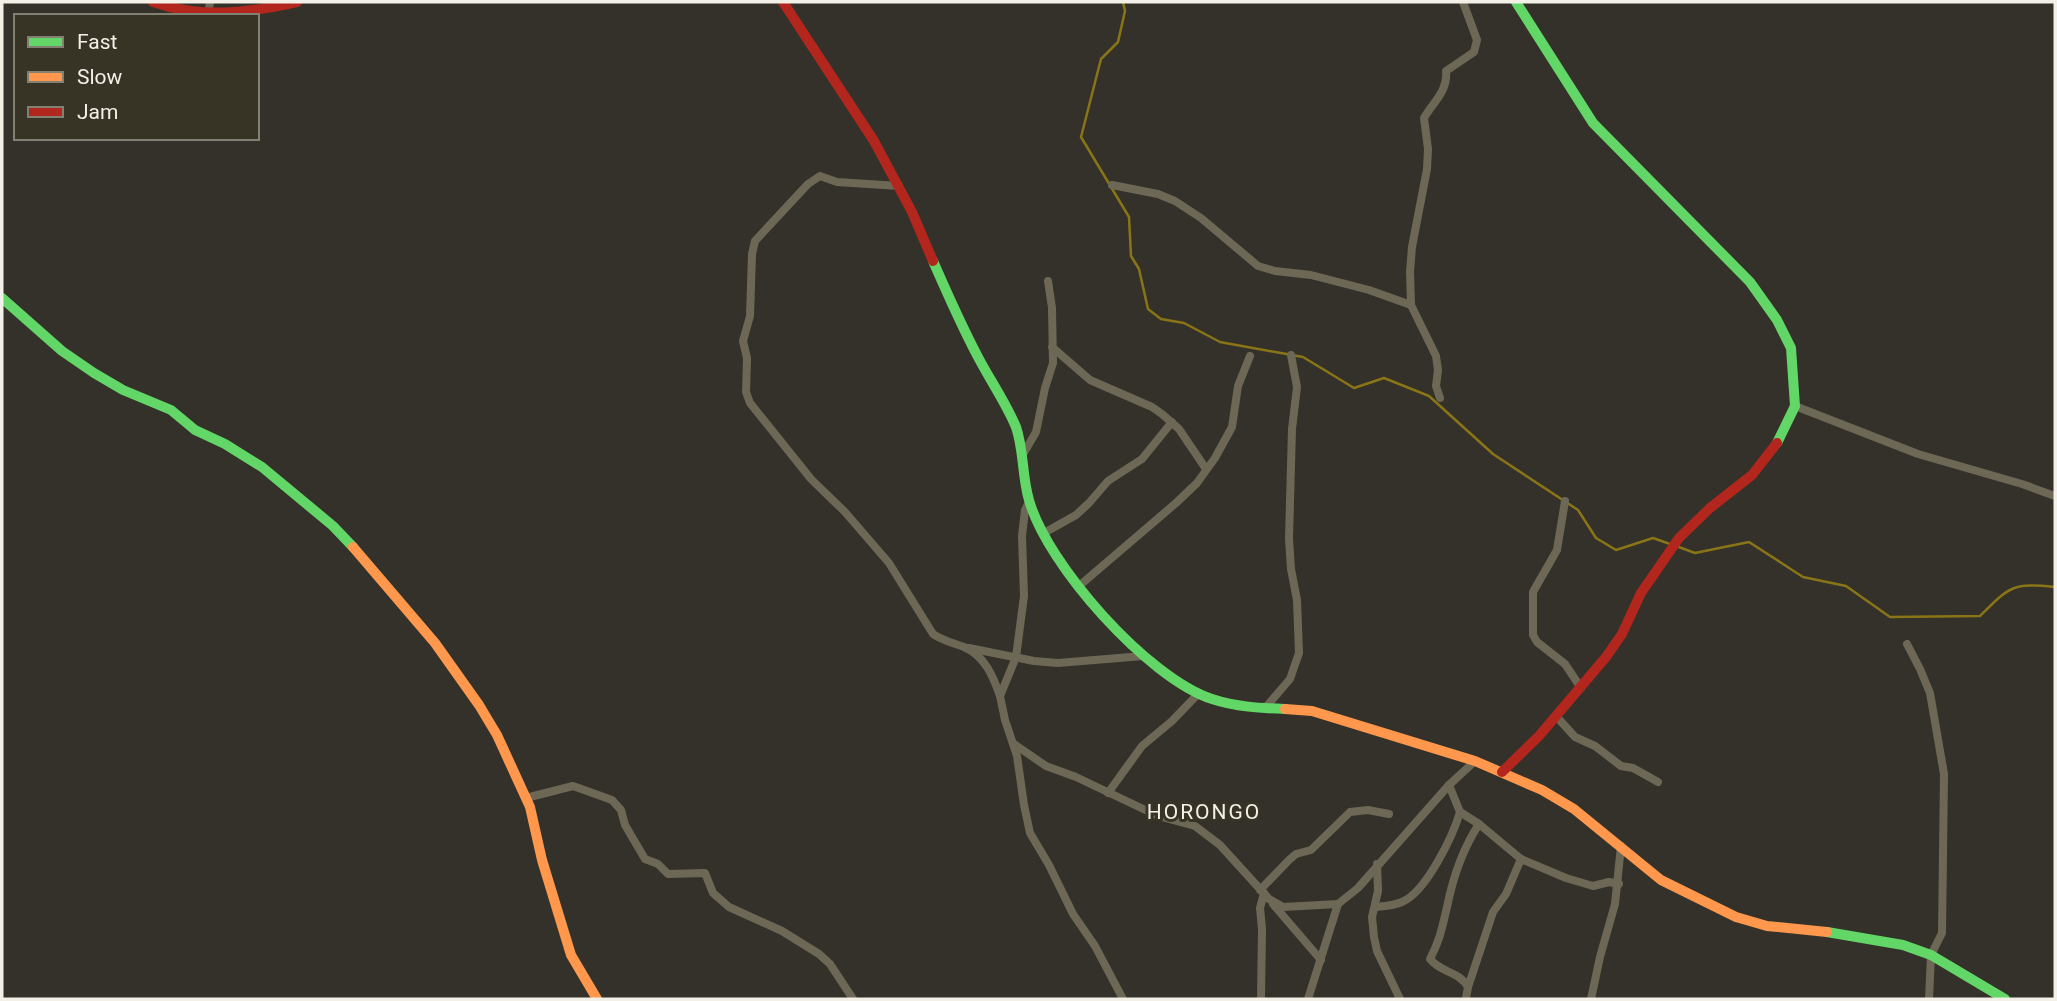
<svg xmlns="http://www.w3.org/2000/svg" width="2057" height="1001" font-family="Roboto,sans-serif">
  <style>
    .lines { fill: none; stroke-linecap: round; stroke-linejoin: round }
    .stream { stroke: #897517; stroke-width: 2.5 }
    .street { stroke: #6d6856; stroke-width: 8 }
    .fast { stroke: #63d668; stroke-width: 10 }
    .slow { stroke: #ff974d; stroke-width: 10 }
    .jam { stroke: #b3261e; stroke-width: 10 }
    .labels { text-anchor: middle; dominant-baseline: central; stroke-width: 6; stroke-linejoin: round; paint-order: stroke }
    .quarter-label { font-size: 21px; letter-spacing: 2px; fill: #f2f0e7; stroke: #373325 }
  </style>
  <rect width="100%" height="100%" fill="#333129"/>
  <g class="lines">
    <!-- stream -->
    <g class="stream">
      <polyline points="1123,2 1125,11 1118,42 1101,59 1081,137 1129,217 1131,256 1139,269 1148,309 1161,319 1184,323 1220,342 1303,357 1354,388 1384,378 1429,396 1493,454 1578,510 1596,538 1616,550 1653,538 1670,544"/>
      <path d="M 1676,546 L 1695,553 L 1749,542 L 1803,577 L 1846,586 L 1890,617 L 1980,616 C 2010,586 2012,583 2055,587"/>
    </g>
    <!-- street -->
    <g class="street">
      <polyline points="208,15 210,2"/>
      <polyline points="1112,185 1158,194 1175,201 1201,218 1258,266 1275,271 1311,275 1369,290 1411,305"/>
      <path d="M 899,186 L 837,182 L 820,176 L 808,184 L 755,241 L 752,254 L 750,316 L 743,341 L 747,358 L 746,392 L 750,403 L 811,479 L 845,512 L 889,563 L 933,634 C 943,641 954,643 964,647 C 985,656 993,676 1000,696"/>
      <polyline points="1052,347 1090,380 1152,407 1162,414 1179,429 1206,469"/>
      <path d="M 1440,398 L 1436,386 L 1438,370 L 1436,356 L 1411,305 L 1410,272 L 1412,247 L 1427,169 L 1428,149 L 1424,118 C 1434,101 1448,91 1446,71 L 1474,52 L 1477,40 L 1463,2"/>
      <polyline points="1795,406 1918,454 2022,484 2055,496"/>
      <polyline points="1022,456 1036,432 1045,388 1053,363 1052,308 1048,281"/>
      <polyline points="1565,501 1557,550 1533,592 1533,635 1537,642 1565,664 1581,688"/>
      <polyline points="1029,502 1025,510 1022,536 1024,596 1016,657 1000,696 1005,720 1017,756 1024,805 1030,833 1049,865 1073,914 1095,946 1123,999"/>
      <polyline points="1044,533 1076,515 1089,503 1108,481 1142,459 1172,422"/>
      <polyline points="1079,586 1176,503 1197,483 1215,458 1232,427 1238,386 1250,356"/>
      <polyline points="1907,644 1920,669 1930,693 1944,774 1942,933 1931,955 1929,999"/>
      <polyline points="969,648 1034,661 1058,663 1143,656"/>
      <polyline points="1266,707 1290,679 1299,653 1297,600 1291,569 1289,539 1292,429 1297,387 1291,355"/>
      <polyline points="1556,716 1575,737 1595,746 1621,766 1633,768 1658,782"/>
      <polyline points="1014,744 1046,766 1076,777 1158,816 1195,826 1220,845 1269,899 1283,907 1338,904"/>
      <polyline points="1449,785 1460,812 1479,824 1521,859 1566,878 1593,886 1609,882 1619,884"/>
      <polyline points="1108,793 1142,746 1172,721 1198,694"/>
      <polyline points="526,798 573,786 612,800 621,810 625,825 645,859 658,864 668,874 705,873 713,893 729,907 782,931 819,954 830,964 853,999"/>
      <polyline points="1377,864 1378,891 1372,917 1374,937 1377,951 1400,999"/>
      <polyline points="1260,890 1289,860 1296,854 1311,850 1350,812 1368,810 1389,814"/>
      <polyline points="1273,904 1321,960"/>
      <path d="M 1375,907 C 1384,906 1393,906 1402,902 C 1426,892 1453,836 1460,812"/>
      <polyline points="1468,987 1493,912 1506,894 1521,859"/>
      <path d="M 1466,998 L 1468,987 C 1459,971 1441,973 1430,959 C 1440,940 1442,928 1447,907 C 1453,877 1462,850 1479,824"/>
      <polyline points="1261,999 1262,929 1260,908 1264,893"/>
      <polyline points="1308,999 1338,904 1358,888 1449,785 1475,761"/>
      <polyline points="1591,999 1600,957 1615,904 1621,846"/>
    </g>
    <!-- fast -->
    <g class="fast">
      <polyline points="1516,2 1593,123 1750,282 1777,320 1791,348 1795,406 1777,443"/>
      <path d="M 933,261 C 947,293 961,325 978,357 C 990,380 1006,403 1016,427 C 1024,450 1022,477 1029,500 C 1047,565 1148,678 1212,699 C 1236,707 1260,708 1285,709"/>
      <polyline points="2,298 62,351 94,373 123,390 171,410 195,430 225,444 262,467 333,526 353,547"/>
      <polyline points="1827,932 1903,945 1931,955 2005,999"/>
    </g>
    <!-- slow -->
    <g class="slow">
      <polyline points="353,547 435,643 479,705 497,735 530,807 542,860 571,955 597,999"/>
      <polyline points="1285,709 1312,711 1475,761 1542,790 1574,809 1661,880 1736,917 1767,926 1827,932"/>
    </g>
    <!-- jam -->
    <g class="jam">
      <path d="M 153,2 C 202,19 248,13 297,2"/>
      <polyline points="783,2 874,141 912,212 933,261"/>
      <polyline points="1502,772 1539,736 1606,657 1622,634 1641,593 1679,538 1710,508 1752,475 1777,443"/>
    </g>
  </g>
  <g class="labels">
    <!-- quarter labels -->
    <g class="quarter-label">
      <text x="1204" y="812">HORONGO</text>
    </g>
  </g>
  <!-- border -->
  <rect width="2057" height="1001" fill="none" stroke="#f2f0e7" stroke-width="7"/>
  <!-- legend -->
  <rect x="14" y="14" width="245" height="126" fill="#373325" stroke="#827f73" stroke-width="2"/>
  <rect x="28" y="37" width="35" height="10" fill="#63d668" stroke="#827f73" stroke-width="2"/>
  <text x="77" y="49" font-size="21" fill="#f2f0e7">Fast</text>
  <rect x="28" y="72" width="35" height="10" fill="#ff974d" stroke="#827f73" stroke-width="2"/>
  <text x="77" y="84" font-size="21" fill="#f2f0e7">Slow</text>
  <rect x="28" y="107" width="35" height="10" fill="#b3261e" stroke="#827f73" stroke-width="2"/>
  <text x="77" y="119" font-size="21" fill="#f2f0e7">Jam</text>
</svg>
